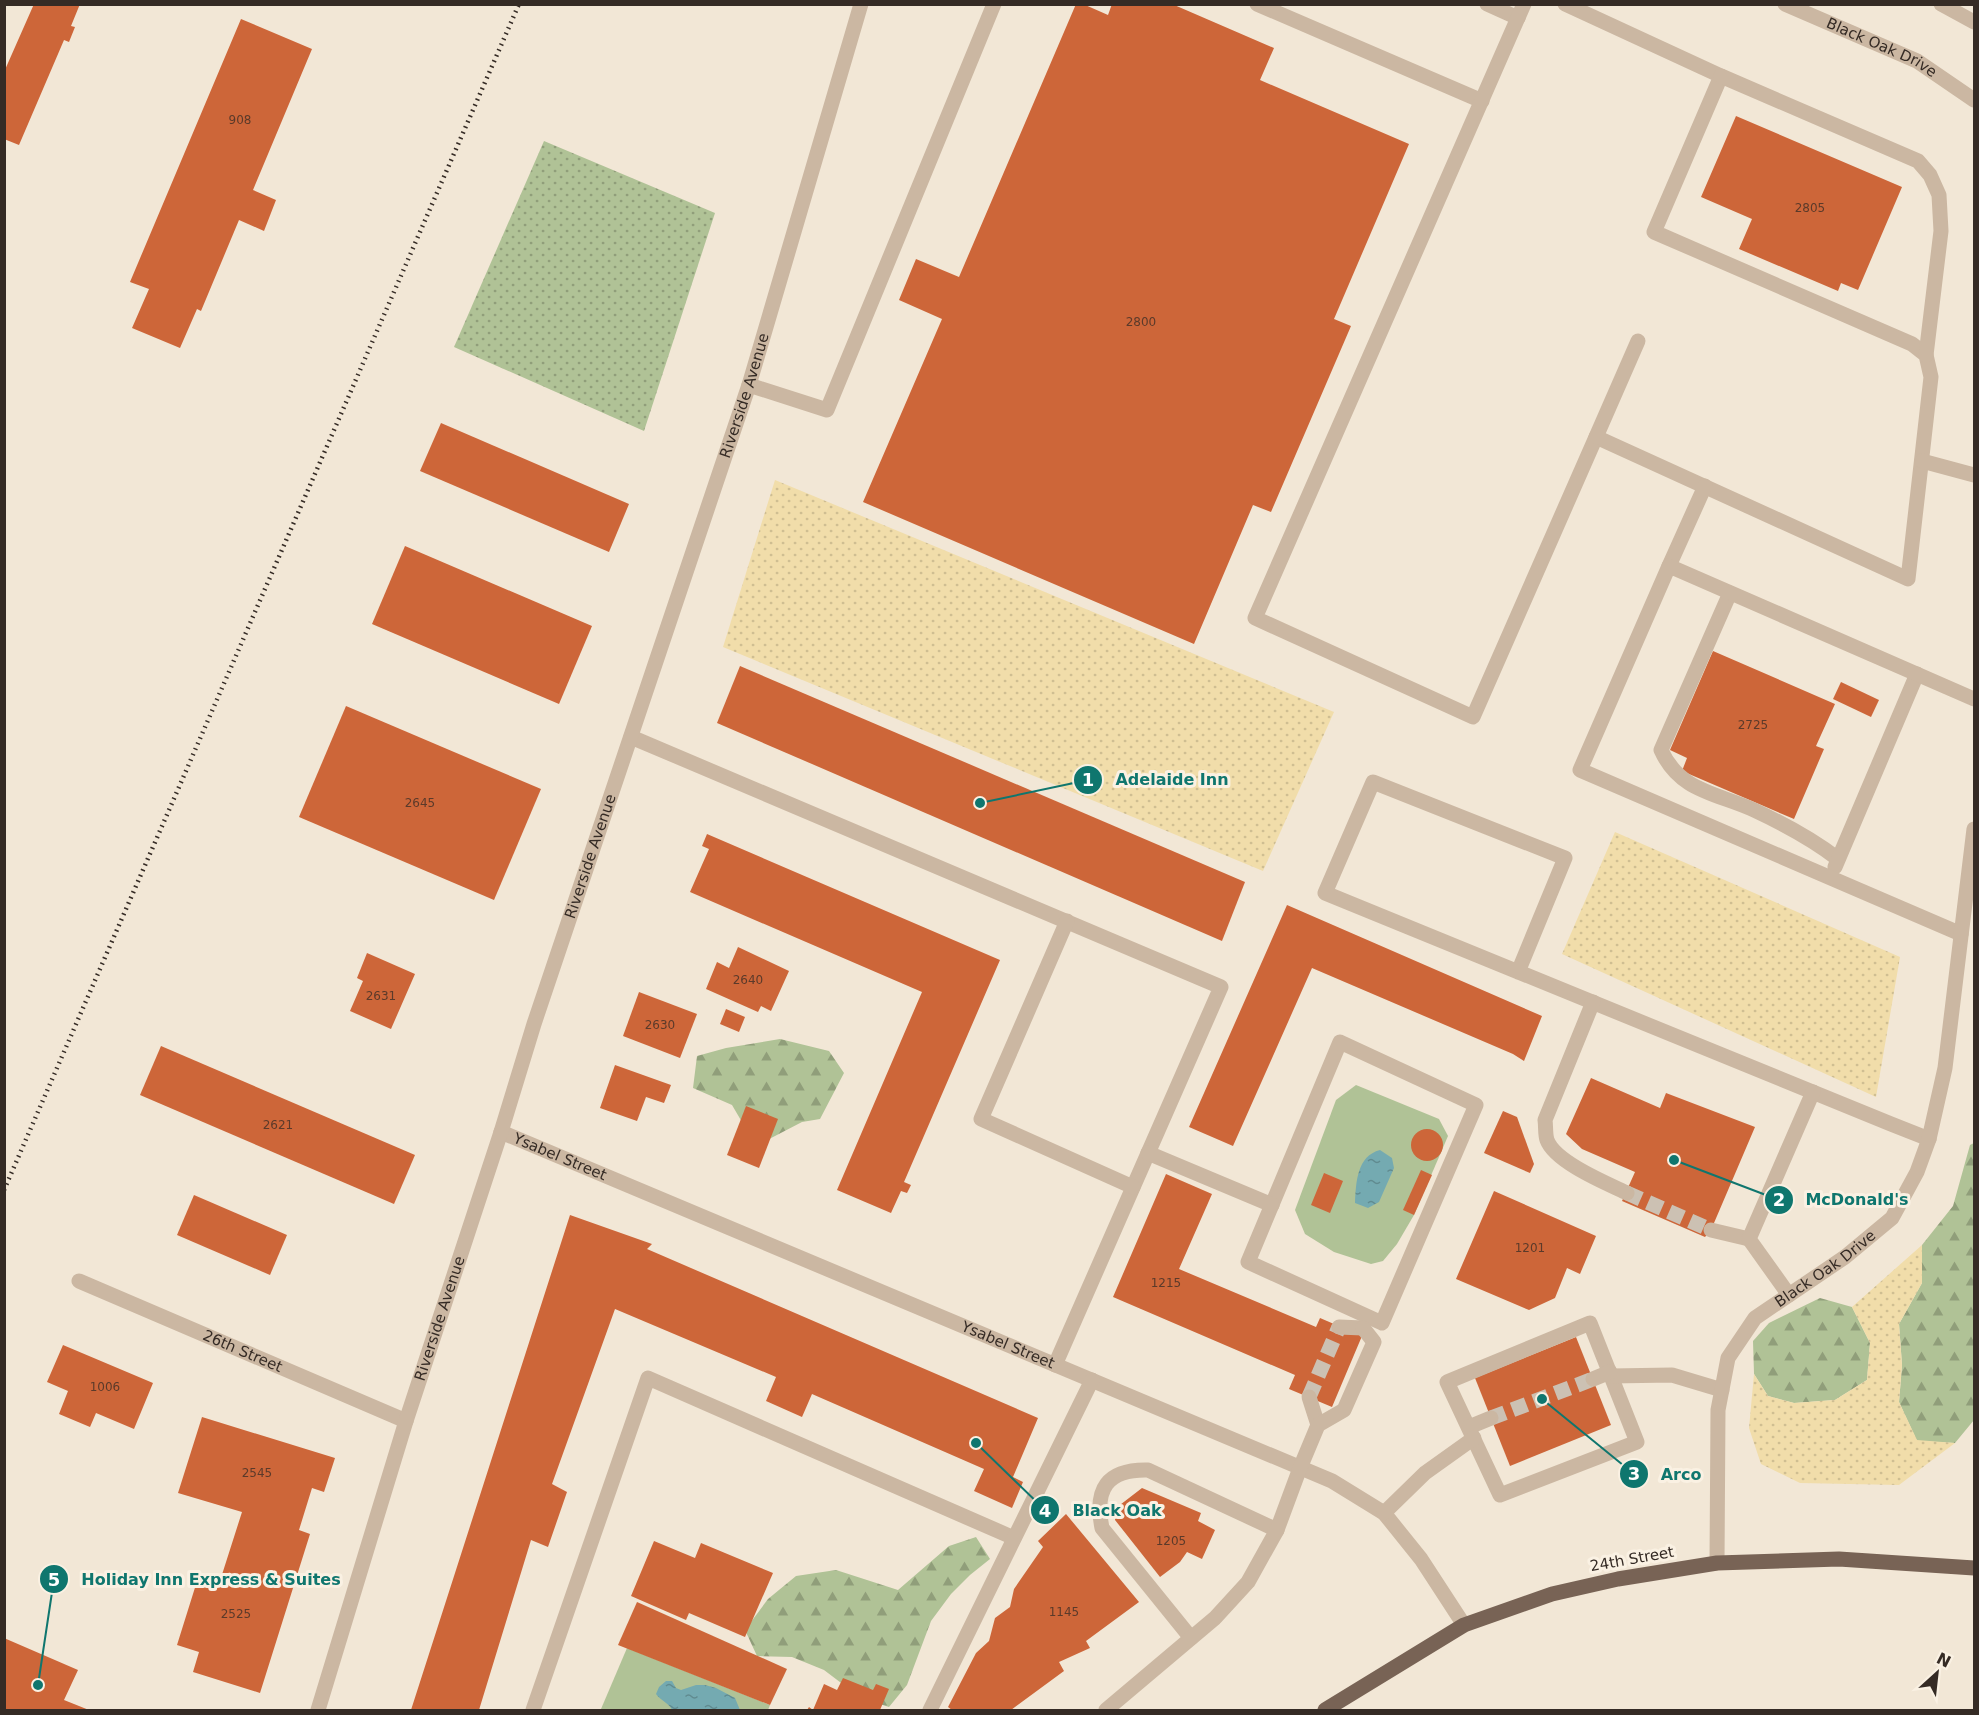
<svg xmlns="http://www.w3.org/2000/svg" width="1979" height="1715" font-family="'DejaVu Sans',sans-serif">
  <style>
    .grass { fill: url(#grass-dots) }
    .forest { fill: url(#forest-firs) }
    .sand { fill: url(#sand-dots) }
    .garden { fill: #b0c296 }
    .water { fill: url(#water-ripples) }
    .building { fill: #cd6639 }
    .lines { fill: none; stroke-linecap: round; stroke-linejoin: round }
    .minor-tunnel { stroke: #ccc1b3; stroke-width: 15; stroke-dasharray: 15 8; stroke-linecap: butt }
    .minor { stroke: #cbb7a2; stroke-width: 15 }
    .major { stroke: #786355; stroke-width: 15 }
    .rail { stroke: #352b25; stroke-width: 4.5; stroke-dasharray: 1.5 4.5; stroke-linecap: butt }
    .labels { text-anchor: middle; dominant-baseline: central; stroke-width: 6; stroke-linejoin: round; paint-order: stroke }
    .number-label { font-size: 12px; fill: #5b3a2a }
    .street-label { font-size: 15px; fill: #352b25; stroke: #faf1e3 }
    .leader { fill: none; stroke: #0f766e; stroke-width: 2 }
    .callout-dot { fill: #0f766e; stroke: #faf1e3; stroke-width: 2 }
    .mark-label { font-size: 18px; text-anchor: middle; font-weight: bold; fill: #fff }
    .callout-label { font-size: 16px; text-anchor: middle; font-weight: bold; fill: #0f766e; stroke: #faf1e3; stroke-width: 6; stroke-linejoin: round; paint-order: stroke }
  </style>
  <defs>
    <pattern id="grass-dots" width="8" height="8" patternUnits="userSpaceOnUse" patternTransform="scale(1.5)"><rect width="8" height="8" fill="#b0c296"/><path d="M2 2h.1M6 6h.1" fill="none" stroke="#909e7a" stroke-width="1.8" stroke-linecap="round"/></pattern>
    <pattern id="forest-firs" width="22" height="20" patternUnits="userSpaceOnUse" patternTransform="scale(1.5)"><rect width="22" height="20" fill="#b0c296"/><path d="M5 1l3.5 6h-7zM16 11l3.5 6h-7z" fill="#909e7a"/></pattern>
    <pattern id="sand-dots" width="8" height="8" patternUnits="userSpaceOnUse" patternTransform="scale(1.5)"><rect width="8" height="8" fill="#f1ddaa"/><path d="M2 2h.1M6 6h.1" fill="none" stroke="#cfbe92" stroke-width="1.8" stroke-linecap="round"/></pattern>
    <pattern id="water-ripples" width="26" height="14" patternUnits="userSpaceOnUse" patternTransform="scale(1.5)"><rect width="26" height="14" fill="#74aab1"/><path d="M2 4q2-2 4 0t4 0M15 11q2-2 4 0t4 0" fill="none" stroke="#608b90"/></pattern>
  </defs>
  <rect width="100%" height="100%" fill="#f2e7d6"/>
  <!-- grass -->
  <polygon class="grass" points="544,141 715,213 644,431 454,347"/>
  <!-- forest -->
  <g class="forest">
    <polygon points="780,1039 829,1051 844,1073 820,1119 802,1122 756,1146 732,1105 693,1088 697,1056 726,1048"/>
    <polygon points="1974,1143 1974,1420 1955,1443 1917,1441 1899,1402 1902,1365 1899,1324 1922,1283 1922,1245 1953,1206 1970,1145"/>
    <polygon points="1820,1298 1852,1307 1870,1343 1867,1380 1835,1400 1794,1403 1768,1396 1754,1374 1753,1341 1769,1323"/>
    <polygon points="976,1537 990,1559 970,1575 951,1594 931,1621 907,1685 889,1707 861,1698 824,1670 792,1657 757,1656 745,1630 768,1599 796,1576 836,1570 898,1590 949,1546"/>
  </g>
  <!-- sand -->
  <g class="sand">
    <polygon points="775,480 1334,712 1263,871 723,647"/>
    <polygon points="1615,832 1900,957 1876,1097 1562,954"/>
    <polygon points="1922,1245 1922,1283 1899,1324 1902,1365 1899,1402 1917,1440 1955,1443 1899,1485 1800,1483 1761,1464 1749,1428 1754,1374 1768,1396 1794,1403 1835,1400 1867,1380 1870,1343 1852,1307"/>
  </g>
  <!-- garden -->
  <g class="garden">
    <polygon points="1356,1085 1439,1119 1448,1136 1414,1215 1397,1244 1383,1261 1371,1264 1334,1252 1305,1234 1295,1210 1336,1100"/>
    <polygon points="627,1648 770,1705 768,1710 605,1710 601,1709"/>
  </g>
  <!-- water -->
  <g class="water">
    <path d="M 1380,1150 L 1392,1158 L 1394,1168 L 1379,1202 L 1368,1208 L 1355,1203 C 1356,1182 1357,1156 1380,1150 Z"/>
    <path d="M 666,1681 L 672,1681 L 676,1688 L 681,1690 L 696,1685 L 705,1685 L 716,1688 L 735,1698 L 740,1710 L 672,1710 C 669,1703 661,1701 656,1694 L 659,1687 Z"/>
  </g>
  <!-- building -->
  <g class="building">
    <polygon points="34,4 80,4 71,26 75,27 69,42 64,40 19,145 4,139 4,72"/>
    <polygon points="1076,4 1083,4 1108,15 1112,4 1172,4 1274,48 1260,80 1409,144 1334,319 1351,326 1271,512 1253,505 1194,644 863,502 942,319 899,300 916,259 959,277"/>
    <polygon points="241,19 312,49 253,190 276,200 264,231 239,220 201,311 197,309 180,348 132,328 149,289 130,282"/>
    <polygon points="1736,116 1902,187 1858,290 1841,283 1838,291 1739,249 1752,219 1701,197"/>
    <polygon points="441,423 629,504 609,552 420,471"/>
    <polygon points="405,546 592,626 559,704 372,624"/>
    <polygon points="1713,651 1835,704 1816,746 1824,749 1794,819 1682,771 1687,758 1670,750"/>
    <polygon points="740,666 1245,882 1222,941 717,723"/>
    <polygon points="1841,682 1879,700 1871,717 1833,699"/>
    <polygon points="346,706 541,789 494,900 299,817"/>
    <polygon points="707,834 1000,960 904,1182 911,1185 907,1193 901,1191 891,1213 837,1190 922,992 690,892 709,849 702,846"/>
    <polygon points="1287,905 1542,1016 1524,1061 1513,1054 1312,968 1233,1146 1189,1127"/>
    <polygon points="738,947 789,971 771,1011 761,1006 758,1012 706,989 717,962 729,968"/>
    <polygon points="367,953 415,974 391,1029 350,1011 363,981 357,978"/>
    <polygon points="639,992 697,1014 680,1058 623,1036"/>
    <polygon points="726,1009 745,1017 739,1032 720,1024"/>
    <polygon points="161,1046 415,1155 394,1204 140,1095"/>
    <polygon points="615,1065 671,1085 664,1103 646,1097 637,1121 600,1108"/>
    <polygon points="1591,1078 1660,1108 1666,1093 1755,1127 1711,1230 1705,1237 1622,1201 1635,1172 1582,1149 1566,1134"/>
    <polygon points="746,1106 778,1119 759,1168 727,1155"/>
    <polygon points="1503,1111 1517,1117 1534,1164 1530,1173 1484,1153"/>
    <circle cx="1427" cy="1145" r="16"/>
    <polygon points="1421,1170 1432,1175 1414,1215 1403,1210"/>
    <polygon points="1324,1173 1343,1181 1330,1213 1311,1205"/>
    <polygon points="1166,1174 1212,1194 1179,1269 1316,1327 1320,1318 1362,1336 1332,1407 1289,1389 1295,1375 1113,1297"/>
    <polygon points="1494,1191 1596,1236 1580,1274 1567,1268 1555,1298 1529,1310 1456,1279"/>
    <polygon points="194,1195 287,1235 270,1275 177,1235"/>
    <polygon points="570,1215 652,1244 647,1249 1038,1418 1013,1477 1023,1482 1012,1508 974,1491 984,1469 812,1394 802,1417 766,1401 776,1377 615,1309 552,1484 567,1492 548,1547 531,1540 479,1710 411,1710"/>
    <polygon points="1576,1337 1611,1425 1510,1466 1475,1378"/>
    <polygon points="63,1345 153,1383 134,1429 96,1413 90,1427 59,1414 68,1391 47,1382"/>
    <polygon points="202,1417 335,1458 324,1492 312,1488 299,1530 310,1534 260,1693 193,1672 199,1652 177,1645 198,1578 219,1584 242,1512 178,1493"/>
    <polygon points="1142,1488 1201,1513 1198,1521 1215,1530 1202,1559 1187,1552 1180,1562 1160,1577 1115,1520 1116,1508"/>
    <polygon points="1066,1514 1139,1602 1086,1641 1090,1648 1059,1662 1064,1671 1011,1710 952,1710 948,1707 976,1653 989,1641 995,1618 1010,1607 1014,1589 1043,1547 1038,1541"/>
    <polygon points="654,1541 695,1558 701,1543 773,1573 745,1637 689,1613 686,1620 631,1596"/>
    <polygon points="637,1602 787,1669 770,1705 618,1645"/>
    <polygon points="4,1638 78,1670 64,1700 89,1710 4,1710"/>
    <polygon points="843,1678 873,1690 876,1684 889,1689 880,1710 807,1710 809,1707 813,1710 824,1684 837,1690"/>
  </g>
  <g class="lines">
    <!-- minor-tunnel -->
    <g class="minor-tunnel">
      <polyline points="1627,1193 1711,1230"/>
      <polyline points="1309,1397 1339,1327"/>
      <polyline points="1491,1418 1593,1379"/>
    </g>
    <!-- minor -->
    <g class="minor">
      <polyline points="1257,4 1482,101"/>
      <polyline points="1487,4 1518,18"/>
      <polyline points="1524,4 1255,618 1473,717 1596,437 1908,579 1931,377 1926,355 1912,344 1654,232 1721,76 1565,4"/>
      <path id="s1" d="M 1785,4 L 1917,61 L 1974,100"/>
      <polyline points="1941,4 1974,22"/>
      <polyline points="1721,76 1918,161 1930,175 1939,195 1941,231 1926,355"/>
      <polyline points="749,385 827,410 994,4"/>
      <polyline points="1596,437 1638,341"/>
      <polyline points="1922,461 1974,475"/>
      <polyline points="1669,566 1705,486"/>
      <path d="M 1730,593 L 1661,750 C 1680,792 1717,793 1754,810 C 1784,824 1812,839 1838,859"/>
      <polyline points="631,737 1221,987 1055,1365"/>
      <polyline points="1835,867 1917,674"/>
      <polyline points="1067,921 981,1119 1133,1187"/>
      <polyline points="1961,934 1580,770 1669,566 1974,699"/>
      <polyline points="1518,972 1565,858 1373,782 1325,893 1891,1124 1929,1139"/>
      <path d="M 1593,1002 L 1545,1120 C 1546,1126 1545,1134 1547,1140 C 1555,1162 1606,1183 1627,1193"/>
      <polygon points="1340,1042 1476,1105 1382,1323 1248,1262"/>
      <path id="s2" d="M 501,1132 L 1332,1481 L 1384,1513 L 1421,1559 L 1464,1625"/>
      <polyline points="1148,1153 1272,1205"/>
      <polyline points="1711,1230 1749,1239"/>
      <path id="s3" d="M 79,1281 L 406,1421"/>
      <polyline points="1789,1295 1749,1239 1813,1092"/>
      <polygon points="1590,1323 1637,1442 1500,1495 1447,1382"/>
      <polyline points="1339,1327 1363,1328"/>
      <polyline points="1611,1376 1672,1375 1722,1390"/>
      <polyline points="1593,1379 1610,1372"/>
      <polyline points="1309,1397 1318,1425"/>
      <polyline points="1469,1427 1491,1418"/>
      <polyline points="1384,1513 1425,1473 1474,1438"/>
      <path id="s4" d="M 1717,1563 L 1718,1410 L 1728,1358 L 1755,1318 L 1845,1257 L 1892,1218 L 1917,1172 L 1929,1139 L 1945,1068 L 1974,829"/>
      <path d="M 1191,1638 L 1102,1528 C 1094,1489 1107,1469 1148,1470 L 1277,1530"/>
      <path id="s5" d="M 318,1710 L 406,1421 L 501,1132 L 534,1024 L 749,385 L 861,4"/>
      <polyline points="533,1710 648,1378 1014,1538"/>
      <polyline points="930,1710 1092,1380"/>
      <polyline points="1106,1710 1215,1618 1248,1582 1277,1530 1300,1468 1318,1425 1344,1410 1374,1342 1363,1328"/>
    </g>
    <!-- major -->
    <polyline class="major" points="1325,1710 1464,1625 1552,1594 1618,1579 1717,1563 1839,1559 1974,1568"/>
    <!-- rail -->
    <polyline class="rail" points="4,1190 519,4"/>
  </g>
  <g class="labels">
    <!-- number labels -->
    <g class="number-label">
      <text x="240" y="120">908</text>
      <text x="1810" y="208">2805</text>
      <text x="1141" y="322">2800</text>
      <text x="1753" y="725">2725</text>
      <text x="420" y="803">2645</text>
      <text x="748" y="980">2640</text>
      <text x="381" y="996">2631</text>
      <text x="660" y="1025">2630</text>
      <text x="278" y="1125">2621</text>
      <text x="1530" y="1248">1201</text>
      <text x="1166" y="1283">1215</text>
      <text x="105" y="1387">1006</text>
      <text x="257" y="1473">2545</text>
      <text x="1171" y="1541">1205</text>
      <text x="1064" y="1612">1145</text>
      <text x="236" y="1614">2525</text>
    </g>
    <!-- street labels -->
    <g class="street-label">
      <text stroke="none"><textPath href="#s1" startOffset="106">Black Oak Drive</textPath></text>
      <text stroke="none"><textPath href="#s5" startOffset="1382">Riverside Avenue</textPath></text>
      <text stroke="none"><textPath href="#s5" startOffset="896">Riverside Avenue</textPath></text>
      <text stroke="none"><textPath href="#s2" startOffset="64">Ysabel Street</textPath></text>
      <text stroke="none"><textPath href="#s4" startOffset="340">Black Oak Drive</textPath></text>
      <text stroke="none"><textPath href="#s5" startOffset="410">Riverside Avenue</textPath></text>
      <text stroke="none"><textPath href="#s2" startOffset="550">Ysabel Street</textPath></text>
      <text stroke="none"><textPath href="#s3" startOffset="178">26th Street</textPath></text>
      <text transform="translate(1632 1559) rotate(-10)">24th Street</text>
    </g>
  </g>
  <!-- callouts -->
  <path class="leader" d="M980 803L1088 780M1674 1160L1779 1200M1542 1399L1634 1474M976 1443L1045 1510M38 1685L54 1579"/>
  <g class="callout-dot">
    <circle cx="980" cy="803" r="6"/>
    <circle cx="1674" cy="1160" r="6"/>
    <circle cx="1542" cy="1399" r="6"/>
    <circle cx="976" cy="1443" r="6"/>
    <circle cx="38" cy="1685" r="6"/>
    <circle cx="1088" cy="780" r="15"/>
    <circle cx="1779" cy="1200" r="15"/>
    <circle cx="1634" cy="1474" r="15"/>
    <circle cx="1045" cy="1510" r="15"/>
    <circle cx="54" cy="1579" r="15"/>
  </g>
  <g class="mark-label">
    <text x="1088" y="786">1</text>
    <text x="1779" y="1206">2</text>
    <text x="1634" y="1480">3</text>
    <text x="1045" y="1517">4</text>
    <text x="54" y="1586">5</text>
  </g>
  <g class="callout-label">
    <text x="1172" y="785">Adelaide Inn</text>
    <text x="1857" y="1205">McDonald's</text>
    <text x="1681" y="1480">Arco</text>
    <text x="1117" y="1516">Black Oak</text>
    <text x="211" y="1585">Holiday Inn Express &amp; Suites</text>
  </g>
  <!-- border -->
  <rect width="1979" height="1715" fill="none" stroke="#352b25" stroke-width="12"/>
  <!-- north arrow -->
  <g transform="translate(1937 1673) rotate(27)" stroke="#faf1e3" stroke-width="4.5" paint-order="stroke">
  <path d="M0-4.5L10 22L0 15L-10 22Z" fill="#352b25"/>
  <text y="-9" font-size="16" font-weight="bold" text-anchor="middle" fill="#352b25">N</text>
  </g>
</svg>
